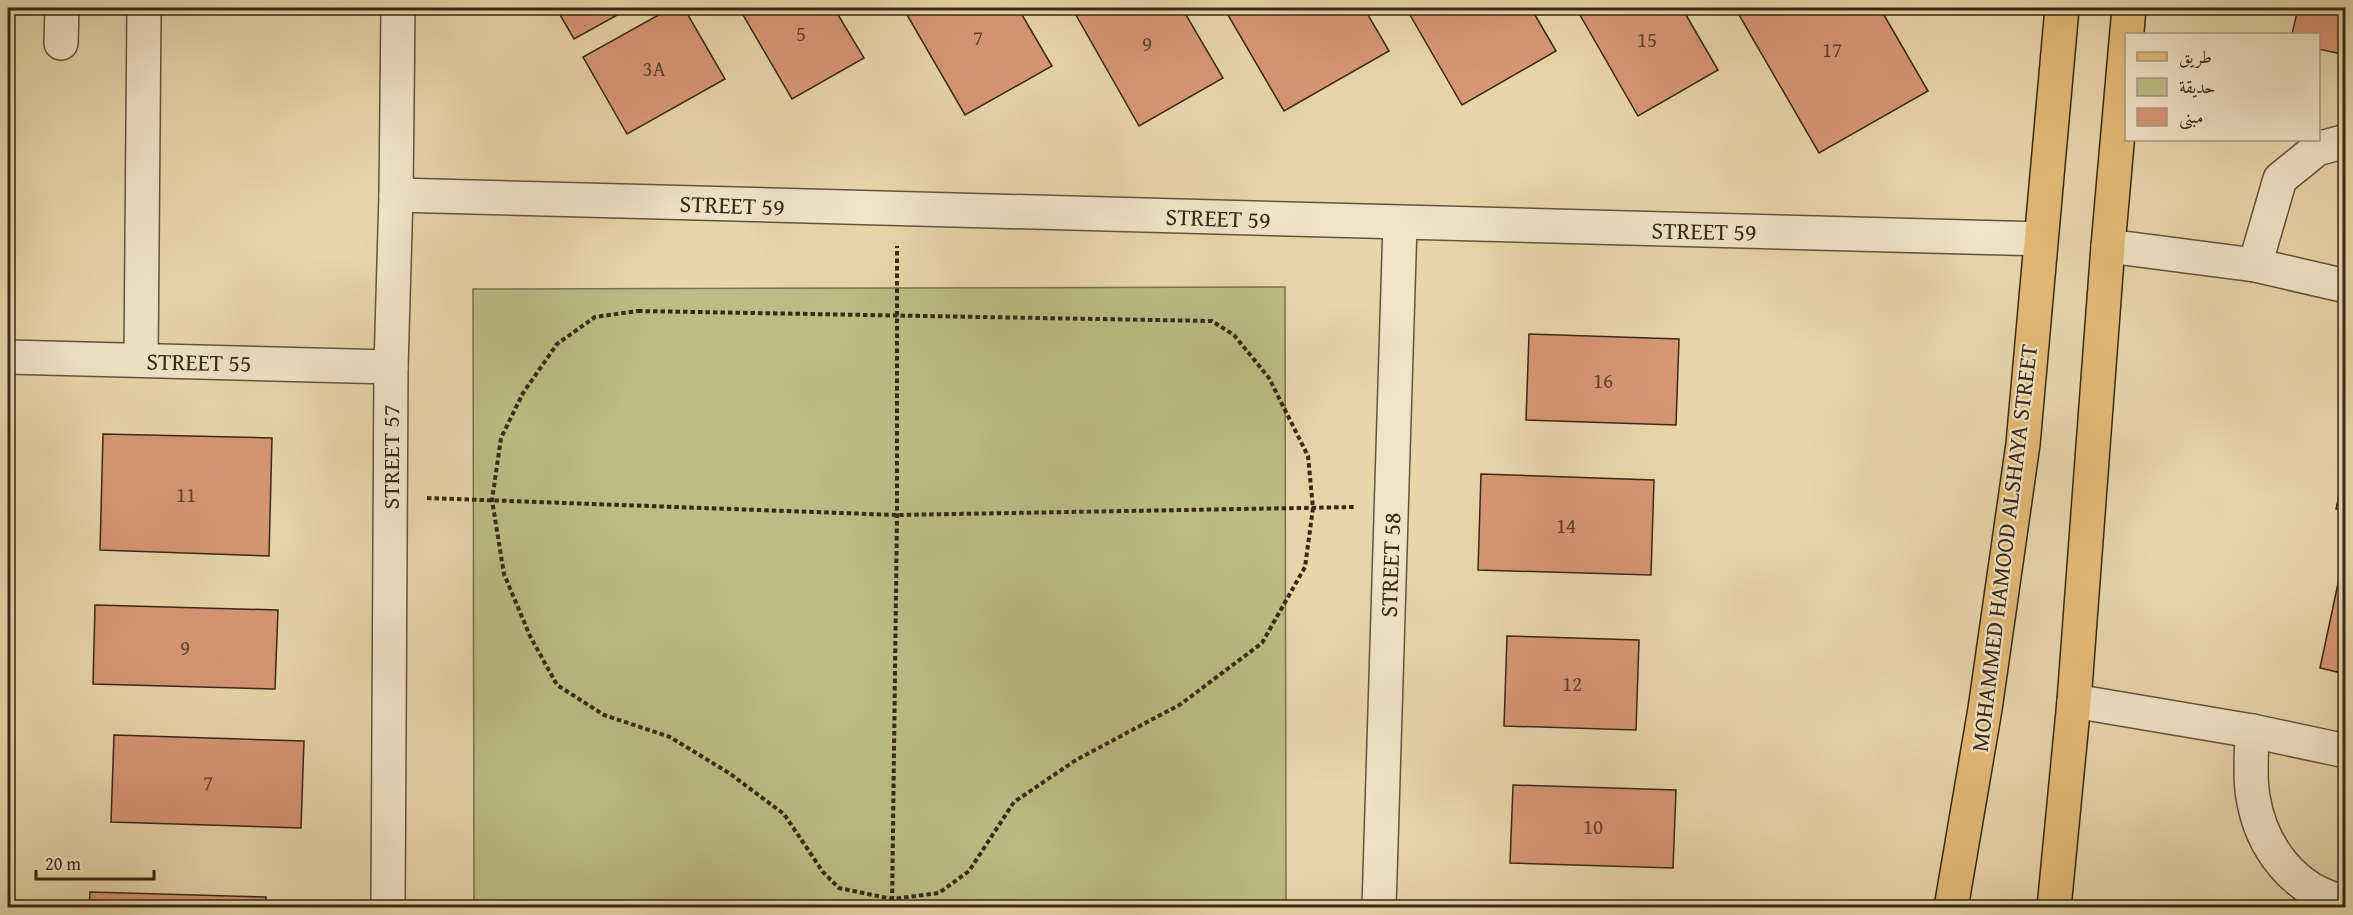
<svg xmlns="http://www.w3.org/2000/svg" width="2353" height="915" font-family="'Gentium Book Plus',Amiri,serif">
  <style>
    .green { fill: #bdbc84; stroke: #7a724e; stroke-width: 1.5 }
    .building { fill: #d89675; stroke: #372918; stroke-width: 1.5 }
    .lines { fill: none; stroke-linecap: round; stroke-linejoin: round }
    .minor-casing { stroke: #63543d; stroke-width: 36 }
    .major-casing { stroke: #372918; stroke-width: 36 }
    .path { stroke: #372918; stroke-width: 4; stroke-dasharray: 4.5 3; stroke-linecap: butt }
    .minor { stroke: #f0e4c8; stroke-width: 33 }
    .major { stroke: #e4bb76; stroke-width: 33 }
    .labels { text-anchor: middle; dominant-baseline: central; stroke-width: 4.5; stroke-linejoin: round; paint-order: stroke }
    .number-label { font-size: 21px; fill: #5f442f }
    .street-label { font-size: 24px; fill: #372918; stroke: #f0e4c8 }
  </style>
  <rect width="100%" height="100%" fill="#e8d6ab"/>
  <filter id="stains"><feTurbulence type="fractalNoise" baseFrequency=".00333" numOctaves="4"/><feColorMatrix values="0 0 0 0 .2 0 0 0 0 .09 0 0 0 0 .02 0 0 0 .5 -.17"/></filter>
  <radialGradient id="worn" r=".72"><stop offset=".6" stop-color="#630" stop-opacity="0"/><stop offset="1" stop-color="#630" stop-opacity=".3"/></radialGradient>
  <!-- green -->
  <polygon class="green" points="1285,287 1286,907 474,907 473,289"/>
  <!-- building -->
  <g class="building">
    <polygon points="556,8 630,8 574,39"/>
    <polygon points="671,8 684,8 725,79 627,134 583,57"/>
    <polygon points="739,8 834,8 864,58 792,99"/>
    <polygon points="903,8 1018,8 1052,66 965,115"/>
    <polygon points="1072,8 1182,8 1223,78 1139,126"/>
    <polygon points="1224,8 1364,8 1389,51 1284,111"/>
    <polygon points="1406,8 1531,8 1556,51 1462,105"/>
    <polygon points="1576,8 1682,8 1718,70 1638,116"/>
    <polygon points="1735,8 1880,8 1928,91 1819,153"/>
    <polygon points="2298,8 2346,8 2346,55 2318,49 2318,34 2292,34"/>
    <polygon points="1529,334 1679,339 1676,425 1526,420"/>
    <polygon points="103,434 272,438 269,556 100,550"/>
    <polygon points="2346,464 2346,511 2336,509"/>
    <polygon points="1481,474 1654,480 1651,575 1478,570"/>
    <polygon points="2346,546 2346,674 2320,668"/>
    <polygon points="95,605 278,610 275,689 93,684"/>
    <polygon points="1507,636 1639,640 1636,730 1504,726"/>
    <polygon points="114,735 304,741 301,828 111,822"/>
    <polygon points="1513,785 1676,790 1673,868 1510,863"/>
    <polygon points="90,892 266,897 265,908 89,908"/>
  </g>
  <g class="lines">
    <!-- minor casing -->
    <g class="minor-casing">
      <g id="minor">
        <polyline points="61,43 62,8"/>
        <polyline points="396,195 2040,239"/>
        <polyline points="2108,246 2255,265 2346,286"/>
        <polyline points="2255,265 2280,179 2317,149 2346,141"/>
        <polyline points="8,357 391,367"/>
        <polyline points="141,360 144,8"/>
        <polyline points="2074,701 2252,731 2346,751"/>
        <path d="M 2252,731 C 2252,752 2249,776 2253,797 C 2261,847 2294,892 2346,902"/>
        <polyline points="388,908 391,367 396,195 398,8"/>
        <polyline points="1379,908 1400,223"/>
      </g>
    </g>
    <!-- major casing -->
    <g class="major-casing">
      <g id="major">
        <polyline points="1951,908 1985,709 2023,444 2062,8"/>
        <polyline points="2054,908 2074,701 2108,246 2129,8"/>
      </g>
    </g>
    <!-- path -->
    <g class="path">
      <polygon points="638,311 1212,321 1234,335 1269,378 1308,456 1313,508 1305,567 1262,643 1181,704 1076,760 1014,802 969,871 939,893 892,899 839,888 823,872 784,814 729,773 670,737 604,715 557,685 530,636 504,574 492,500 501,438 523,393 557,344 595,317"/>
      <polyline points="427,498 897,515 1355,507"/>
      <polyline points="892,908 897,515 897,246"/>
    </g>
    <!-- minor -->
    <use href="#minor" class="minor"/>
    <!-- major -->
    <use href="#major" class="major"/>
  </g>
  <g class="labels">
    <!-- number labels -->
    <g class="number-label">
      <text x="801" y="33">5</text>
      <text x="978" y="37">7</text>
      <text x="1647" y="39">15</text>
      <text x="1147" y="43">9</text>
      <text x="1832" y="49">17</text>
      <text x="654" y="68">3A</text>
      <text x="1603" y="380">16</text>
      <text x="186" y="494">11</text>
      <text x="1566" y="525">14</text>
      <text x="185" y="647">9</text>
      <text x="1572" y="683">12</text>
      <text x="208" y="782">7</text>
      <text x="1593" y="826">10</text>
    </g>
    <!-- street labels -->
    <g class="street-label">
      <text transform="translate(732 205) rotate(2)">STREET 59</text>
      <text transform="translate(1218 218) rotate(2)">STREET 59</text>
      <text transform="translate(1704 231) rotate(1)">STREET 59</text>
      <text transform="translate(199 362) rotate(1)">STREET 55</text>
      <text transform="translate(390 457) rotate(-90)">STREET 57</text>
      <text transform="translate(2004 548) rotate(-83)">MOHAMMED HAMOOD ALSHAYA STREET</text>
      <text transform="translate(1390 565) rotate(-88)">STREET 58</text>
    </g>
  </g>
  <!-- margin -->
  <rect width="2353" height="915" fill="none" stroke="#e8d6ab" stroke-width="30"/>
  <rect x="9" y="9" width="2335" height="897" fill="none" stroke="#372918" stroke-width="3"/>
  <rect x="15" y="15" width="2323" height="885" fill="none" stroke="#372918" stroke-width="1.5"/>
  <!-- legend -->
  <rect x="2125" y="33" width="195" height="108" fill="#f0e4c8" stroke="#a69982" stroke-width="1.5"/>
  <rect x="2137" y="52" width="30" height="9" fill="#e4bb76" stroke="#a69982" stroke-width="1.5"/>
  <text x="2179" y="63" font-size="18" fill="#372918">طريق</text>
  <rect x="2137" y="78" width="30" height="18" fill="#bdbc84" stroke="#a69982" stroke-width="1.5"/>
  <text x="2179" y="93" font-size="18" fill="#372918">حديقة</text>
  <rect x="2137" y="108" width="30" height="18" fill="#d89675" stroke="#a69982" stroke-width="1.5"/>
  <text x="2179" y="123" font-size="18" fill="#372918">مبنى</text>
  <!-- scale -->
  <path d="M36 870v9h118v-9" fill="none" stroke="#372918" stroke-width="3"/>
  <text x="45" y="870" font-size="18" fill="#372918" stroke="#f0e4c8" stroke-width="4.5" paint-order="stroke">20 m</text>
  <rect width="100%" height="100%" filter="url(#stains)"/>
  <rect width="100%" height="100%" fill="url(#worn)"/>
</svg>
